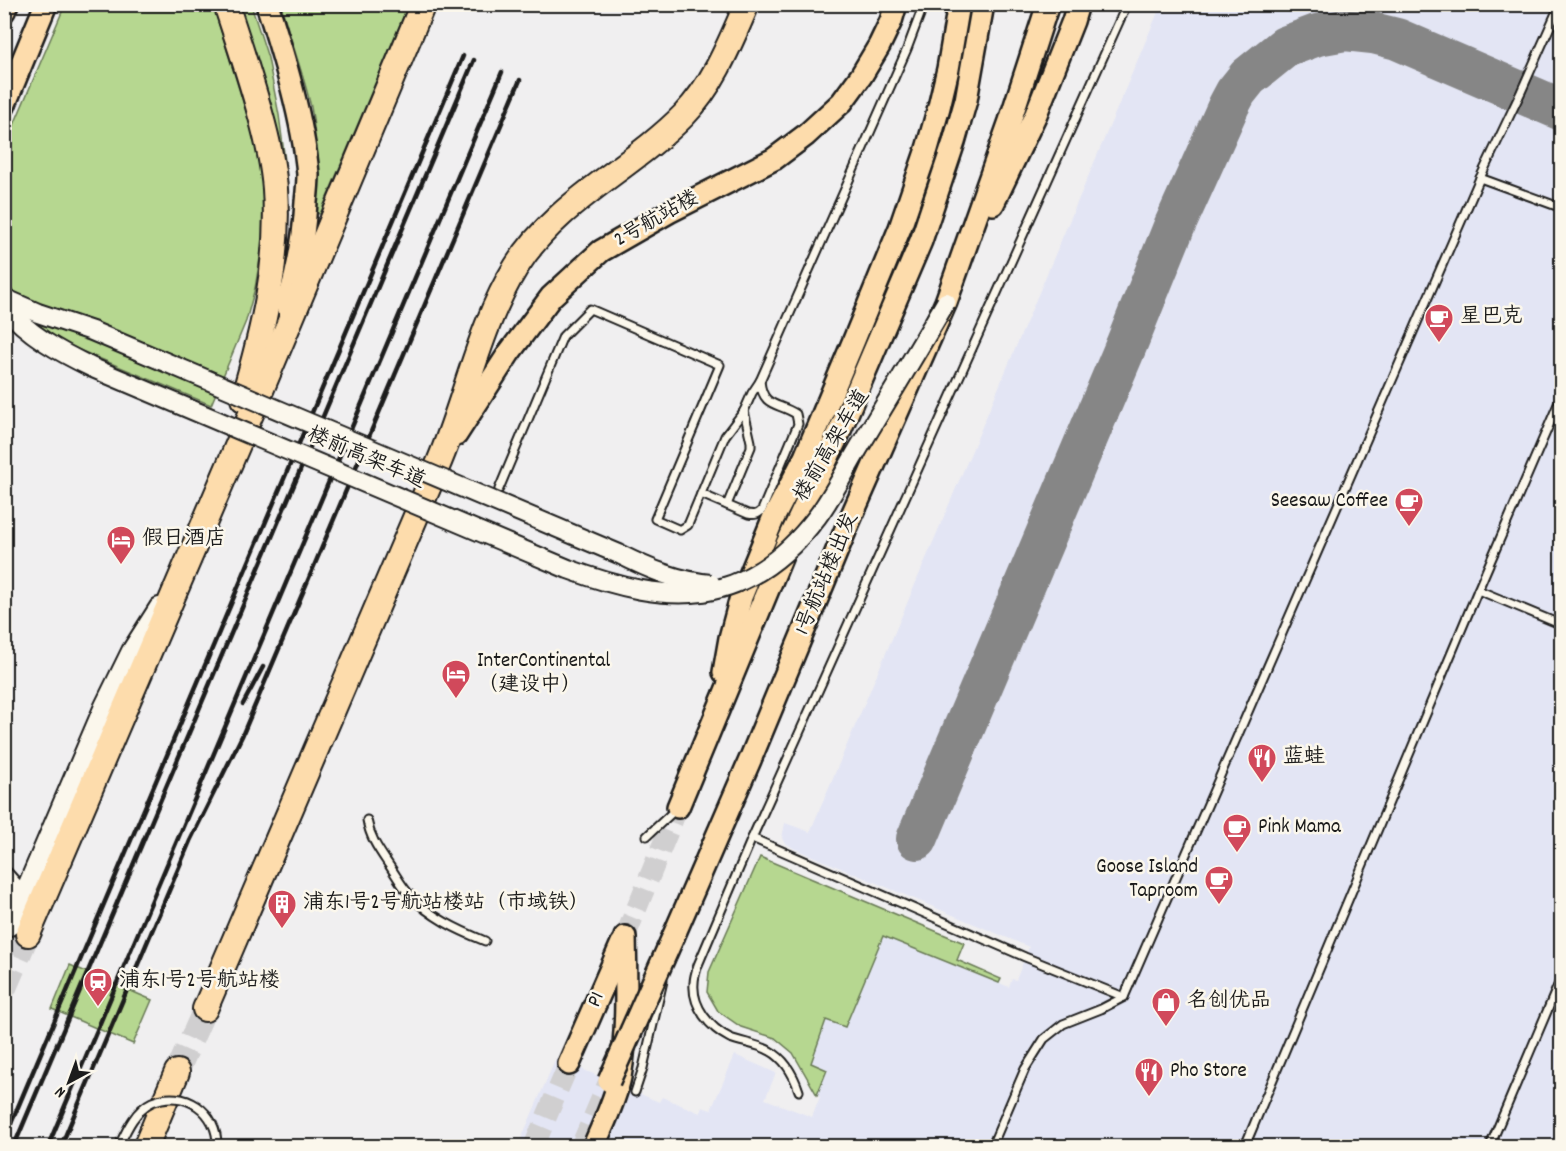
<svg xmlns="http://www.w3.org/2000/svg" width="1566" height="1151" font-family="Dekko,'LXGW WenKai TC',sans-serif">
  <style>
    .built { fill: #e3e5f4 }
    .green { fill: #b6d790; stroke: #697a56; stroke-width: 1.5 }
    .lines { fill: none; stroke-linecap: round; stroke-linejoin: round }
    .taxiway { stroke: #868686; stroke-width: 42 }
    .primary-tunnel { stroke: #d0cfd0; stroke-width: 21; stroke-dasharray: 21 10; stroke-linecap: butt }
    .highway-tunnel { stroke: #d0cfd0; stroke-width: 24; stroke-dasharray: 24 12; stroke-linecap: butt }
    .lane-casing { stroke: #1c1c1c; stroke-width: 11 }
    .secondary-casing { stroke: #1c1c1c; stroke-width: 22 }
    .primary-casing { stroke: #1c1c1c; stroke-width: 26 }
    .highway-casing { stroke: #1c1c1c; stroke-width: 28 }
    .lane { stroke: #fbf7ec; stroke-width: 7 }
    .secondary { stroke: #fbf7ec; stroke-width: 18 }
    .primary { stroke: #fddcac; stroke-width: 21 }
    .highway { stroke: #fddcac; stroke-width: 24 }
    .rail { stroke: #1c1c1c; stroke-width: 4.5 }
    .lane-bridge-casing { stroke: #1c1c1c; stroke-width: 11; stroke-linecap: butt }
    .secondary-bridge-casing { stroke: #1c1c1c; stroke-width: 22; stroke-linecap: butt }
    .primary-bridge-casing { stroke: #1c1c1c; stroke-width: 26; stroke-linecap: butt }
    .lane-bridge { stroke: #fbf7ec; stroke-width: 7 }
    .secondary-bridge { stroke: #fbf7ec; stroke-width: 18 }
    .primary-bridge { stroke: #fddcac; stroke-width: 21 }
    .labels { text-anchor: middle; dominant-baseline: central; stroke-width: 5; stroke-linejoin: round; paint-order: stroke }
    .street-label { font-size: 21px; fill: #1c1c1c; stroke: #fbf7ec }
    .poi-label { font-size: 21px; fill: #1c1c1c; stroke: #fbf7ec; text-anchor: start }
  </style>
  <rect width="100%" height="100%" fill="#f0eff0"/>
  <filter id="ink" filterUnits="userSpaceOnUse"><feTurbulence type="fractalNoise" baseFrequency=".0167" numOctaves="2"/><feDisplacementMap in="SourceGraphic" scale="12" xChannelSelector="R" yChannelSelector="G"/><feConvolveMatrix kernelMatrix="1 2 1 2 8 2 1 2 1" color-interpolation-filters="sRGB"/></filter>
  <g filter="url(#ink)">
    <!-- built -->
    <polygon class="built" points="1161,5 1561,5 1561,1146 518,1146 556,1058 659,1102 662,1097 700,1113 702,1107 711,1110 735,1055 776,1073 765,1099 812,1117 820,1097 817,1095 827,1070 811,1063 827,1019 845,1026 883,935 1009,987 1012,979 1016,980 1029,947 793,848 784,842 782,838 785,823 810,832"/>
    <!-- green -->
    <g class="green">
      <polygon points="65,5 213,5 261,160 264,200 263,240 255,288 246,321 211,405 5,319 5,146"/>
      <polygon points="235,5 251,5 268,58 279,115 285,161 280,161"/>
      <path d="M 281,5 L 408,5 L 320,214 L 313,212 C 315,177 318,141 311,107 C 303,72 290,39 281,5 Z"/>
      <polygon points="760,857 964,943 957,960 1001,979 999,983 883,936 845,1027 826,1020 811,1063 827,1070 817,1095 793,1053 775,1038 741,1027 718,1011 707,992 709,972"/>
      <polygon points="70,965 152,1000 133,1044 52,1009"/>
    </g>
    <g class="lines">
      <!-- taxiway -->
      <polyline class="taxiway" points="917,839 1123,353 1174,227 1229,105 1236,92 1248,77 1285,47 1317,35 1345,30 1373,33 1397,39 1562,110"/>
      <!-- primary-tunnel -->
      <g class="primary-tunnel">
        <polyline points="625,937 678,807"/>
        <polyline points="534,1146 569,1064"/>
        <polyline points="581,1146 609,1081"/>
      </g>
      <!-- highway-tunnel -->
      <g class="highway-tunnel">
        <polyline points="4,990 28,934"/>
        <polyline points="177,1072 205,1009"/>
      </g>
      <!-- lane casing -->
      <g class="lane-casing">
        <g id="lane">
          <polyline points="1480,178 1562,208"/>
          <polyline points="499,489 563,336 590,309 720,365 655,519 680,530 688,525 725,436 744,411 752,393 760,381 907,49 924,4"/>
          <path d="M 701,494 L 748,514 C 754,515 758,515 762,510 L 798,424 L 796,414 C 777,402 763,408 760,381"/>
          <polyline points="727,505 751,447 751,442 744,411"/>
          <polyline points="1478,590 1562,625"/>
          <path d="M 367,820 C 370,838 379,850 389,865 C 396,875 402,887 410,895 C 430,917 458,930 485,941"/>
          <polyline points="647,836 676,809"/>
          <polyline points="752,838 1025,957 1124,997"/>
          <path d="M 799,1091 C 794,1076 785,1059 770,1051 C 758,1044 743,1043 730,1038 C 710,1028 692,1007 694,983 C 694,977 696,971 698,965 L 752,838 L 1127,4"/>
          <polyline points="635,1092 643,1068 663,981"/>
          <polyline points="992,1146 1025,1069 1044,1039 1063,1024 1101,1009 1124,997 1480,178 1521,92 1560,4"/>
          <polyline points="1245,1146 1478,590 1562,395"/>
          <polyline points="1490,1146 1562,976"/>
        </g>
      </g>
      <!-- secondary casing -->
      <g class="secondary-casing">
        <g id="secondary">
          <polyline points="4,876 14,887 18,907"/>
          <polyline points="10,926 104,706 131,651 159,607"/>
        </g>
      </g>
      <!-- primary casing -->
      <g class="primary-casing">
        <g id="primary">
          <path d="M 267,4 C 284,57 303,120 308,174 C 308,183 307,193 306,202 C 304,237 298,272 287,306"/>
          <polyline points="4,11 7,4"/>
          <polyline points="4,106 46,4"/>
          <polyline points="993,204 1036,114 1073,21 1078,4"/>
          <polyline points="456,435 509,353 551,297 601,251 669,212 774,159 806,135 842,102 861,76 879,46 891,21 896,4"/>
          <polyline points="724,672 730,638 741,597 773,519 805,457 854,340 900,228 927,149 939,107 948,69 959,4"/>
          <polyline points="678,807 786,546 835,442 921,241 954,142 966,100 983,4"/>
          <polyline points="674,935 750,760 848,524 946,302 1010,121 1048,4"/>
          <polyline points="569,1064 622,943"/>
          <path d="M 594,1146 C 603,1124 615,1101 620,1077 C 628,1030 626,983 625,937"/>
        </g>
      </g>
      <!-- highway casing -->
      <g class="highway-casing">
        <g id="highway">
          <path d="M 226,4 C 238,41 250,76 260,113 C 267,138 273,163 275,189 C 280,262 263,330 243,399"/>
          <polyline points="28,934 257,400 423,4"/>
          <path d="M 205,1009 C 282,828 360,648 437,467 C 465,403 479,326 516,267 C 557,201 631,169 684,115 C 714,84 730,43 747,4"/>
          <polyline points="146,1146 177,1072"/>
        </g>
      </g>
      <!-- lane -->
      <use href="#lane" class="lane"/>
      <!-- secondary -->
      <use href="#secondary" class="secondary"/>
      <!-- primary -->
      <use href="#primary" class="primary"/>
      <!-- highway -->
      <use href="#highway" class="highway"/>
      <!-- rail -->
      <g class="rail">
        <polyline points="243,704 263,667"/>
        <polyline points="4,1140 463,56"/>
        <polyline points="14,1146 474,60"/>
        <polyline points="48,1146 502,72"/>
        <polyline points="61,1146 190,841 242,736 520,80"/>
      </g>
      <!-- lane-bridge casing -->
      <g class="lane-bridge-casing">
        <path id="lane-bridge" d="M 119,1146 C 126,1131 135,1110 152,1102 C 185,1088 218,1112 217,1146"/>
      </g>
      <!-- secondary-bridge casing -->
      <g class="secondary-bridge-casing">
        <g id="secondary-bridge">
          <path d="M 4,298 L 38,313 L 92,331 L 619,554 C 649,569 677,581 711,584"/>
          <path d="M 4,306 C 28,335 60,352 93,368 L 568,569 C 669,606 746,610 817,517 C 832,497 844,473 857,451 C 887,401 917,352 946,302"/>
        </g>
      </g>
      <!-- primary-bridge casing -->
      <g class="primary-bridge-casing">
        <polyline id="primary-bridge" points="609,1081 674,935"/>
      </g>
      <!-- lane-bridge -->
      <use href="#lane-bridge" class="lane-bridge"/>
      <!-- secondary-bridge -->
      <use href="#secondary-bridge" class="secondary-bridge"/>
      <!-- primary-bridge -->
      <use href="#primary-bridge" class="primary-bridge"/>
    </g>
  </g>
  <!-- icons -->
  <defs>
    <g id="cafe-pin" transform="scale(1.5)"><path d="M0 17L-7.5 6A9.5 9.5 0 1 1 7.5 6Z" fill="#d1495b" stroke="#fbf7ec"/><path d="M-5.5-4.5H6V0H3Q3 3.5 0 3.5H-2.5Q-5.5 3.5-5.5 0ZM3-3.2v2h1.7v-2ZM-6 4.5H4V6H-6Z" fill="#fff"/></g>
    <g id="hotel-pin" transform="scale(1.5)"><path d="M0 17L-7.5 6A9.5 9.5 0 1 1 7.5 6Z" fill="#d1495b" stroke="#fbf7ec"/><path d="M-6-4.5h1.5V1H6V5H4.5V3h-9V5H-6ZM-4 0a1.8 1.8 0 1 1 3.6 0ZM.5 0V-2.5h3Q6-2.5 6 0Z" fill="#fff"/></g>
    <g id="restaurant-pin" transform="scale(1.5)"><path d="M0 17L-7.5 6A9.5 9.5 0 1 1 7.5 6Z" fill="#d1495b" stroke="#fbf7ec"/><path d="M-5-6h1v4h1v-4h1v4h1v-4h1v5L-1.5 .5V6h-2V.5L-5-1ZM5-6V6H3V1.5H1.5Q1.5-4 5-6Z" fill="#fff"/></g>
    <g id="building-pin" transform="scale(1.5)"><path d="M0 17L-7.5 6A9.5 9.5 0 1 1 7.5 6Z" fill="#d1495b" stroke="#fbf7ec"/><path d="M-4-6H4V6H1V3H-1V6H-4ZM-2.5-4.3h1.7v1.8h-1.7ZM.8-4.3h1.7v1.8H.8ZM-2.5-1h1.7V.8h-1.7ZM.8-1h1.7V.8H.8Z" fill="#fff"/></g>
    <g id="station-pin" transform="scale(1.5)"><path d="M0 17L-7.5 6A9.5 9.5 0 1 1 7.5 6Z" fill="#d1495b" stroke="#fbf7ec"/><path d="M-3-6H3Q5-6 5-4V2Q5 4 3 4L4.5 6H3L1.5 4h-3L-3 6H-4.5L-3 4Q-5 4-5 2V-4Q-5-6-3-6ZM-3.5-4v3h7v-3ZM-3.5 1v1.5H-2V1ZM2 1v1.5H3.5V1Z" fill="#fff"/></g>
    <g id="shop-pin" transform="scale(1.5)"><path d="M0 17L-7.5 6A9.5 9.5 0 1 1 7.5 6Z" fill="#d1495b" stroke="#fbf7ec"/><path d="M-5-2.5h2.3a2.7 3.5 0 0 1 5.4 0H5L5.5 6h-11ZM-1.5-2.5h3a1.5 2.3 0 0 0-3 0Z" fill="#fff"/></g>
  </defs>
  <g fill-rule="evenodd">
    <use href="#cafe-pin" x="1439" y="318"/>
    <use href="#cafe-pin" x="1409" y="502"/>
    <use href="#hotel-pin" x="121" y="540"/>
    <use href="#hotel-pin" x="456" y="674"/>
    <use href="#restaurant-pin" x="1262" y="758"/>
    <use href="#cafe-pin" x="1237" y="828"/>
    <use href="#cafe-pin" x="1219" y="880"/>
    <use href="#building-pin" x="282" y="904"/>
    <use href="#station-pin" x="98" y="982"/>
    <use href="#shop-pin" x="1166" y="1002"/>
    <use href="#restaurant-pin" x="1149" y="1072"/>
  </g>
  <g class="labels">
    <!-- street labels -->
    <g class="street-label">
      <text transform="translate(657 220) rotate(-29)">2号航站楼</text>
      <text transform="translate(833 446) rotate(-59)">楼前高架车道</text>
      <text transform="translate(366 459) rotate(23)">楼前高架车道</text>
      <text transform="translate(828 574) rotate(-67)">1号航站楼出发</text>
      <text transform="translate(597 1000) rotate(-67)">P1</text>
    </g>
    <!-- poi labels -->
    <g class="poi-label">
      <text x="1460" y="318">星巴克</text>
      <text x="1388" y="502" text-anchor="end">Seesaw Coffee</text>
      <text x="142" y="540">假日酒店</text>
      <text x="477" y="662">InterContinental<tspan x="477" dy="24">（建设中）</tspan></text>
      <text x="1283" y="758">蓝蛙</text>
      <text x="1258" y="828">Pink Mama</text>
      <text x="1198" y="868" text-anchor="end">Goose Island<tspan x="1198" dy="24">Taproom</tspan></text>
      <text x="303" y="904">浦东1号2号航站楼站（市域铁）</text>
      <text x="119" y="982">浦东1号2号航站楼</text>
      <text x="1187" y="1002">名创优品</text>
      <text x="1170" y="1072">Pho Store</text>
    </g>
  </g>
  <!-- margin -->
  <rect width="1566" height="1151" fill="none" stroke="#fbf7ec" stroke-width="24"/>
  <rect x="12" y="12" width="1542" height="1127" fill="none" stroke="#1c1c1c" stroke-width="2" filter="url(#ink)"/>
  <!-- north arrow -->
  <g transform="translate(69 1082) rotate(221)" stroke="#fbf7ec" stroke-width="4.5" paint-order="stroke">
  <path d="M0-4.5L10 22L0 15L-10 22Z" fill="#1c1c1c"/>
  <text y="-9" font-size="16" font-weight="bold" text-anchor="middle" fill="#1c1c1c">N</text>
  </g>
</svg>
